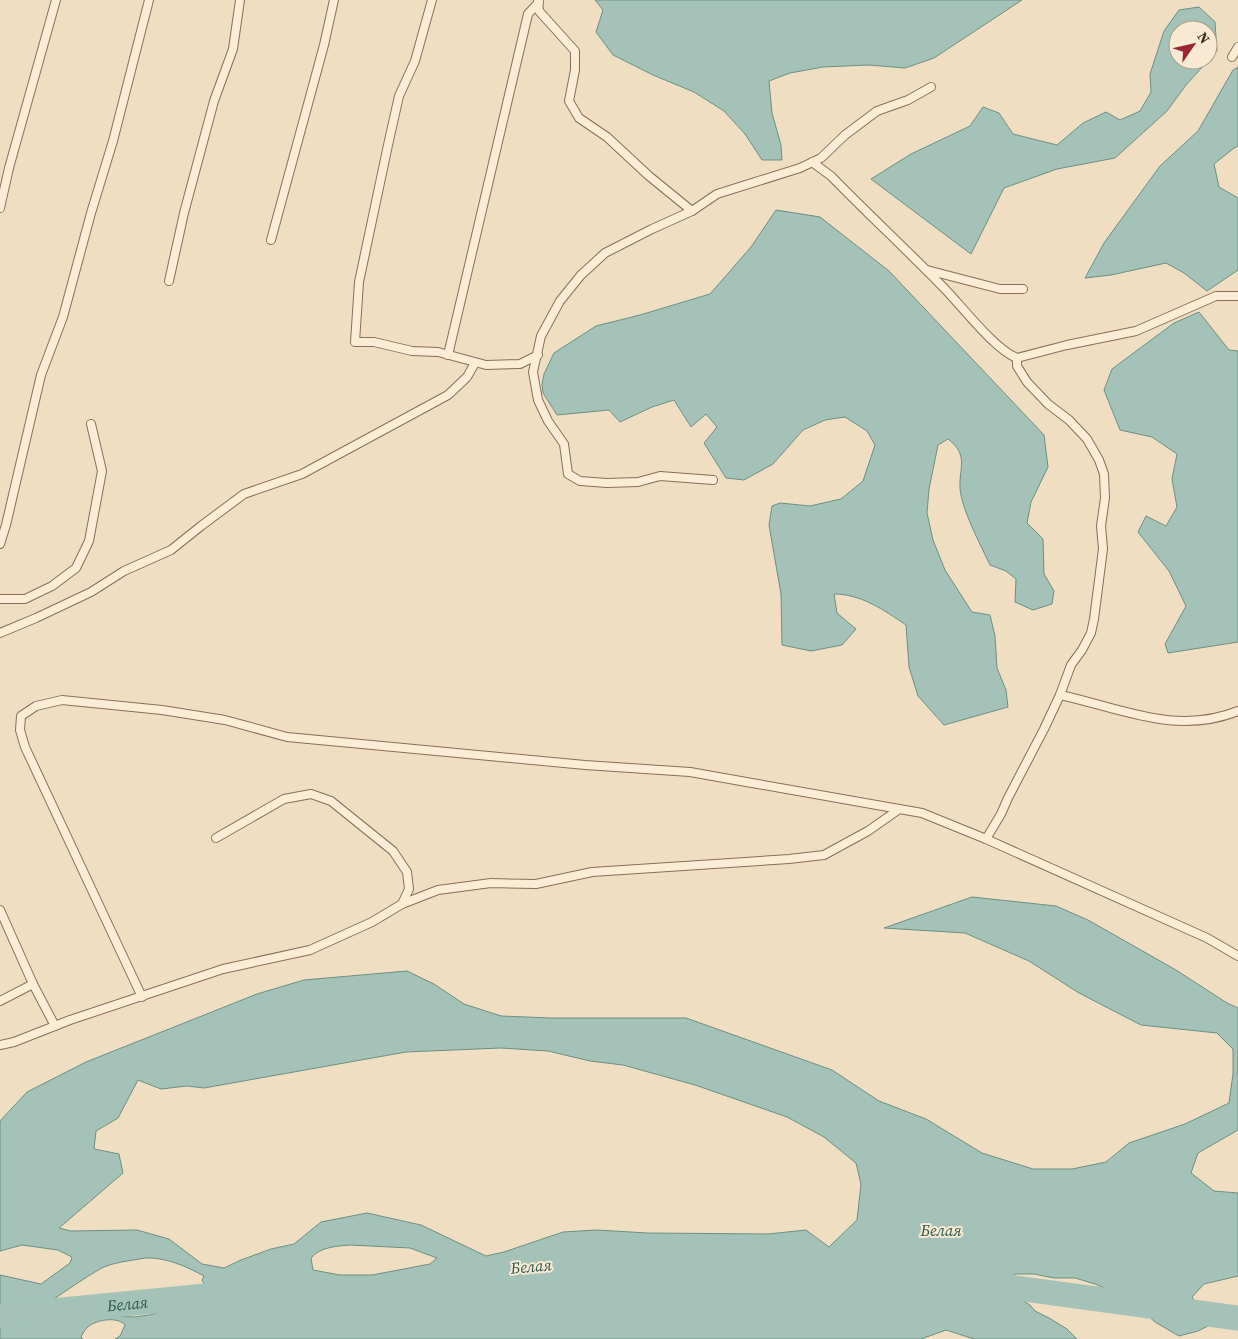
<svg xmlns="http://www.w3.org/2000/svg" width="1238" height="1339" font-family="'Source Serif 4',serif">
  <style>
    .water { fill: #a4c2b7; stroke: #6b9084; fill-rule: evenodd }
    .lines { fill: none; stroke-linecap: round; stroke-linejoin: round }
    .river { stroke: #a4c2b7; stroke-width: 25 }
    .lane-casing { stroke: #8a6e58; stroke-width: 10 }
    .lane { stroke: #faecd5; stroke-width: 8 }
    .labels { text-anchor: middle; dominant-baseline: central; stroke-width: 4; stroke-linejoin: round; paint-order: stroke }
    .water-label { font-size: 16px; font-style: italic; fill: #2c5a52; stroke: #f7e9d2 }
  </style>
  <rect width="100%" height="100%" fill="#f0dec2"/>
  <!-- water -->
  <g class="water">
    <polygon points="595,0 1022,0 934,58 905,68 868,65 823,67 790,73 769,81 772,113 781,145 782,160 762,160 745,134 724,111 694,92 653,75 613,55 596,32 603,10"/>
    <path d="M 1199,7 L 1215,22 L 1217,51 L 1186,85 L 1167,111 L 1115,158 L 1057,169 L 1004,188 L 971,254 L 871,179 L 911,154 L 970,126 L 983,107 L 999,113 L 1013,134 L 1057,145 L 1083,123 L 1106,112 L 1120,120 L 1140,111 L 1151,92 L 1150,74 L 1164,31 L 1179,10 ZM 1178,30 L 1208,30 L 1208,60 L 1178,60 Z"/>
    <polygon points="1238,67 1238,146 1234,148 1214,164 1219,187 1238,198 1238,270 1207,291 1184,273 1166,263 1111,275 1085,278 1104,243 1160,166 1198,131 1233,70"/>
    <path d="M 776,210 L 820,217 L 889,271 L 1044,435 L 1048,467 L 1031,502 L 1027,523 L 1043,539 L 1044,574 L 1054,591 L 1052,604 L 1033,610 L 1015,602 L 1016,579 L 1006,571 L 990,565 C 981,546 961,508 960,488 C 959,467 969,455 948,439 L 938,445 L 929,489 L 927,513 L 933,540 L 945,570 L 972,612 L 990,615 L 995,636 L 997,668 L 1006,690 L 1008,707 L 944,725 L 918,696 L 909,667 L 906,625 C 884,610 861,594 834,594 L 837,613 L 856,629 L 842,645 L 811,651 L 782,645 L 781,594 L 769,525 L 772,506 L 780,503 L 810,506 L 841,499 L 863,481 L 875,445 L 867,431 L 845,417 L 825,420 L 803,430 L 773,464 L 744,480 L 726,478 L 704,443 L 717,427 L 706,414 L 691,427 L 674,400 L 652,407 L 620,422 L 609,410 L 557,415 L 543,393 L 542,384 L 544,374 L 554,353 L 596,326 L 640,315 L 710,294 L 751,247 Z"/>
    <polygon points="1199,312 1229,350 1238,351 1238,642 1168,653 1165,644 1186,606 1169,571 1138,532 1146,516 1166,526 1177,507 1172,479 1177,454 1152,437 1120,430 1104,390 1112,369 1174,323"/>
    <path d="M 972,897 L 1056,906 L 1088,920 L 1176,970 L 1227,1003 L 1238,1008 L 1238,1130 L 1198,1153 L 1191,1173 L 1214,1191 L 1238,1193 L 1238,1276 L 1204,1284 L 1192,1297 L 1208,1326 L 1198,1331 L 1179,1336 L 1155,1322 L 1128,1298 L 1095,1284 L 1075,1278 L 1054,1278 L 1034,1274 L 1014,1274 L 1012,1294 L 1030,1305 L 1035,1311 L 1049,1318 L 1067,1329 L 1077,1339 L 974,1339 L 946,1330 L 921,1339 L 115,1339 L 120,1336 L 125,1325 C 117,1316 97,1320 89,1326 C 85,1329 83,1333 81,1337 L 83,1339 L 0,1339 L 0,1275 L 41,1284 L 70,1263 L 72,1257 L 58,1250 L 22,1245 L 0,1251 L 0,1121 L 27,1092 L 86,1062 L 257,994 L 304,980 L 407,971 L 434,984 L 464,1004 L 501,1016 L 551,1018 L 686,1018 L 832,1070 L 879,1101 L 926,1119 L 982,1153 L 1033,1169 L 1072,1169 L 1106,1162 L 1129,1143 L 1185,1124 L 1229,1103 L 1233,1074 L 1233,1049 L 1217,1033 L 1141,1025 L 1079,993 L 1029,961 L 965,933 L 884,928 ZM 501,1048 L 548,1051 L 590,1061 L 623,1065 L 695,1085 L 787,1117 L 824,1137 L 856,1163 L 861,1184 L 857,1220 L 829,1247 L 806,1230 L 768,1234 L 648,1233 L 596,1230 L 563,1232 L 504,1252 L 486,1256 L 421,1225 L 367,1213 L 321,1222 L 294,1244 L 271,1249 L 241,1260 L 224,1268 L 202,1264 L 169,1239 L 137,1230 L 71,1231 L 59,1228 L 123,1173 L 119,1154 L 94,1149 L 96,1131 L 118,1118 L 138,1080 L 161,1089 L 187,1086 L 204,1088 L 406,1052 ZM 350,1245 L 410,1248 L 437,1258 L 430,1264 L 372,1275 L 340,1275 L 313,1270 L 311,1258 C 320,1247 337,1246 350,1245 ZM 145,1258 C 165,1257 186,1266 204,1276 L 202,1280 L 207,1289 L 201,1300 L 150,1315 L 134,1317 L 97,1315 L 49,1318 L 51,1301 C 67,1290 83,1279 100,1269 C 113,1262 130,1261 145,1258 Z"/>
  </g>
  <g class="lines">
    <!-- river -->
    <g class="river">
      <polyline points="979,1283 1238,1318"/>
      <path id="s1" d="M 0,1316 L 236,1293"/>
    </g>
    <!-- lane casing -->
    <g class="lane-casing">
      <g id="lane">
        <polyline points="432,0 415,61 399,96 388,145 359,282 355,342 374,342 412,351 438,352 486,365 520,364 538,355"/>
        <polyline points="538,0 539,11 575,51 575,70 569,101 579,118 607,137 649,176 692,211 717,194 800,168 821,158 845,135 877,111 908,100 931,87"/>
        <polyline points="1232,57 1238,47"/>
        <path d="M 812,162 L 831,176 C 868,214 906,249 943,287 C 961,305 994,349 1017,358 L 1067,345 L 1136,331 L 1216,296 L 1238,296"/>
        <polyline points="0,208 9,168 56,0"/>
        <polyline points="692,211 652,229 605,253 581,275 560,301 541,336 533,372 538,400 548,421 564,444 568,474 580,481 607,483 638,482 660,476 713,480"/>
        <polyline points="271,240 324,45 334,0"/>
        <polyline points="927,270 1000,289 1023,289"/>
        <polyline points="169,281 184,213 214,101 233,49 240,0"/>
        <polyline points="448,355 528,14 539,2"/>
        <polyline points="0,544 6,525 41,375 63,317 91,213 113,141 149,0"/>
        <polyline points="0,599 25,599 52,586 76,568 89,541 102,471 91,424"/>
        <polyline points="0,633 36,618 91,592 124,571 171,550 201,526 244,494 302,474 448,395 467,377 475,363"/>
        <path d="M 1060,695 C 1121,708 1176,736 1238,711"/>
        <polyline points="216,838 284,799 311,794 331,801 393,851 407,872 409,889 402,904"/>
        <polyline points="986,839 1001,814 1008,798 1044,729 1060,695 1071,665 1082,650 1091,633 1094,619 1103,549 1101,526 1105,498 1104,474 1099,460 1087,439 1069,420 1048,404 1027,382 1017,366 1017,358"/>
        <polyline points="0,910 33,984 55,1026"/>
        <polyline points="142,997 25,747 20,730 21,716 36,706 62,700 162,710 225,720 287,737 585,765 690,772 922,813 986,839 1207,938 1238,956"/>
        <polyline points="0,1001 33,984"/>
        <polyline points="0,1045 14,1042 70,1020 223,969 310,950 372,922 402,904 438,890 491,883 536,884 592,872 789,859 824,855 868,831 898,810"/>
      </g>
    </g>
    <!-- lane -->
    <use href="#lane" class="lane"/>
  </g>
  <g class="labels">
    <!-- water labels -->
    <g class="water-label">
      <text x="941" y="1230">Белая</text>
      <text transform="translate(531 1266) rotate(-5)">Белая</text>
      <text stroke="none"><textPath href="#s1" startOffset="128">Белая</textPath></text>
    </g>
  </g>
  <!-- north arrow -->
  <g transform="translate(1193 45) rotate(56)"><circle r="24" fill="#f7e9d2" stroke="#ab9c8a"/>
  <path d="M0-4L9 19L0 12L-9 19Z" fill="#9b2632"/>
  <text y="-8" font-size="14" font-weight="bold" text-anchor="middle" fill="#39281d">N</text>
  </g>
</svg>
